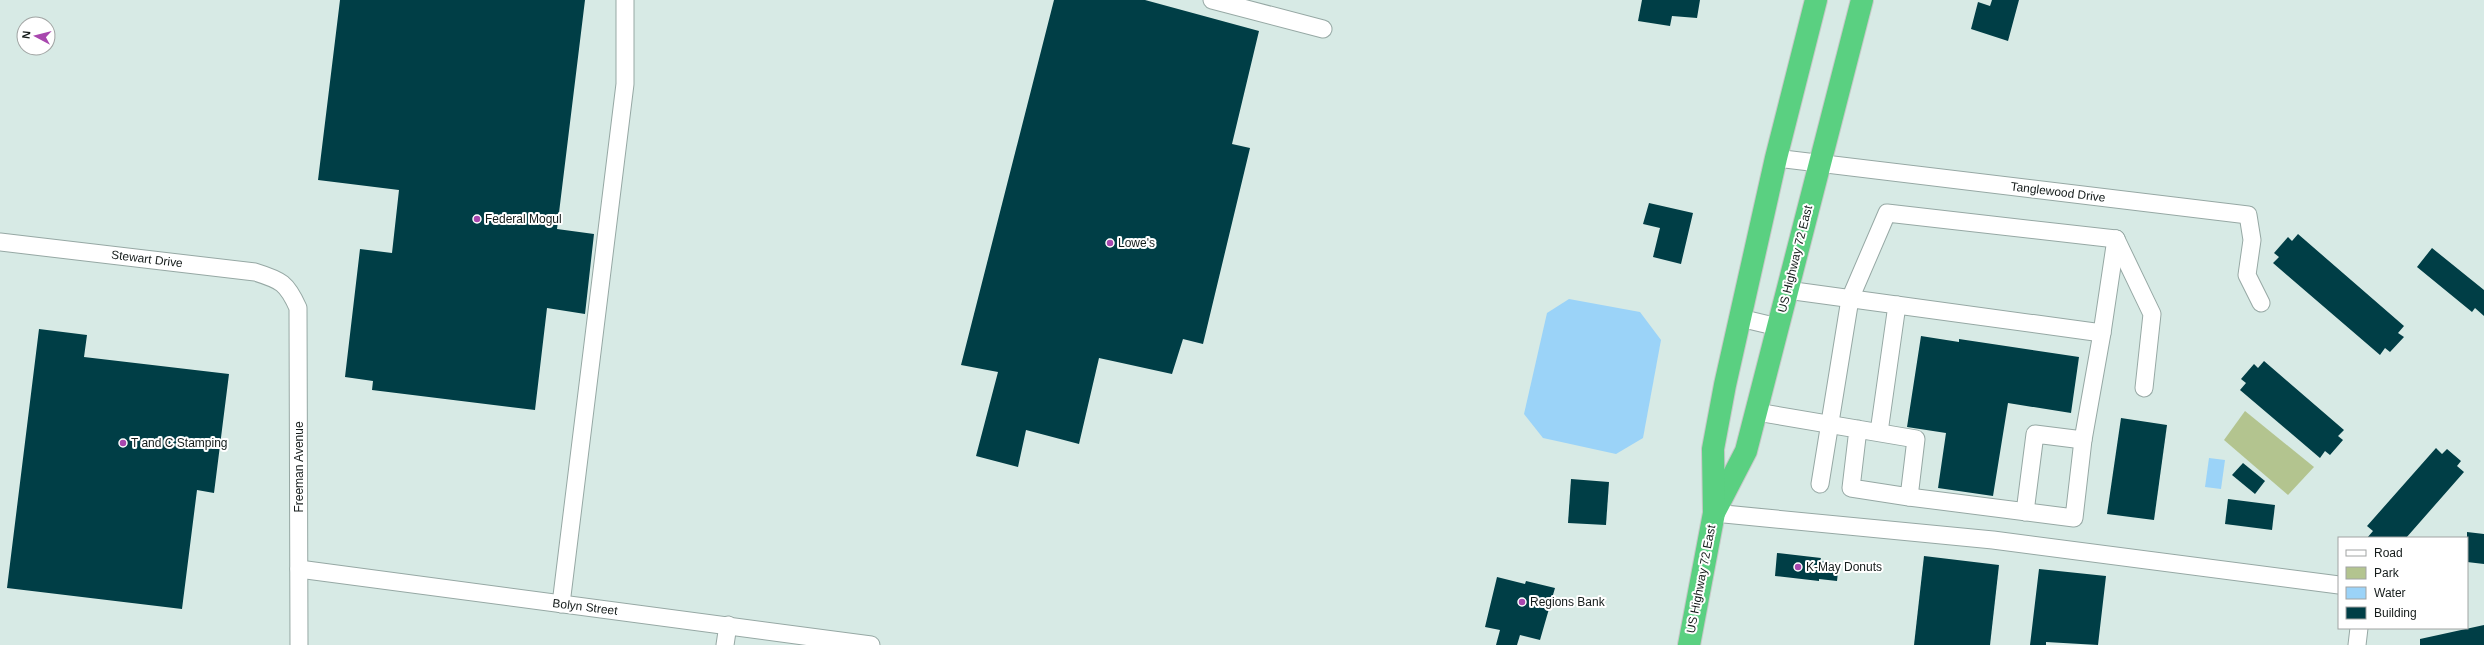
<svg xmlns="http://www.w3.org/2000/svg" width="2484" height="645" font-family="Helvetica,sans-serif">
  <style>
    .green { fill: #b3c48f }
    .water { fill: #9bd3f8 }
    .building { fill: #003e46 }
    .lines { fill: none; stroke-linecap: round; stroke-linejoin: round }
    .minor-casing { stroke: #96a8a4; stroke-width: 19 }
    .highway-casing { stroke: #c7c8c8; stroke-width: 24 }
    .minor { stroke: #fff; stroke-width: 17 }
    .highway { stroke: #5ad081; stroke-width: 22 }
    .poi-dot { fill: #a847ae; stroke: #fff; stroke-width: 1.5 }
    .labels { text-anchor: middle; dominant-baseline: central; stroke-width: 4; stroke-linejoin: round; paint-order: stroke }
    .street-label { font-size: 12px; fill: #141b1a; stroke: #fff }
    .poi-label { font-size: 12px; fill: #141b1a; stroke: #fff; text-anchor: start }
  </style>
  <rect width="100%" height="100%" fill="#d7eae5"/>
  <!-- green -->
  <polygon class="green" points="2245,411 2314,467 2288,495 2224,440"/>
  <!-- water -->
  <g class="water">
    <polygon points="1569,299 1640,312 1661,340 1643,438 1616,454 1543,438 1524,414 1547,313"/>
    <polygon points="2209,458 2225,460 2221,489 2205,487"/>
  </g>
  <!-- building -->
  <g class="building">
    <polygon points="340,0 585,0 557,229 594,234 585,314 547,308 535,410 372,390 373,381 345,377 360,249 392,253 399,190 318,180"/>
    <polygon points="1054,0 1145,0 1259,31 1232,144 1250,148 1203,344 1183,339 1172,374 1099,358 1079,444 1026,430 1018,467 976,456 998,372 961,365"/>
    <polygon points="1642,0 1700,0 1697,18 1672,16 1670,26 1638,21"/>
    <polygon points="1992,0 2019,0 2008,41 1971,29 1978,2 1990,6"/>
    <polygon points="1649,203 1693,213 1681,264 1653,257 1660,228 1643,224"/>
    <polygon points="2298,234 2404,326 2398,333 2404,337 2390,352 2385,348 2380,355 2273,263 2279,257 2274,253 2288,237 2292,241"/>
    <polygon points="2432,248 2484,290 2484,316 2475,308 2472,312 2417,267"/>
    <polygon points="39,329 87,335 84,357 229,374 214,493 197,490 182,609 7,588"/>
    <polygon points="1921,336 1959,342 1959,339 2079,357 2071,413 2008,403 1993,496 1938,488 1946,433 1907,427"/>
    <polygon points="2264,361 2344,430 2338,436 2343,440 2330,455 2325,451 2320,458 2240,390 2246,383 2241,379 2254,364 2258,368"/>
    <polygon points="2121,418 2167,425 2154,520 2107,514"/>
    <polygon points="2436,448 2442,454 2447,449 2461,461 2457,466 2464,472 2406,538 2367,538 2373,531 2367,526"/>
    <polygon points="2243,463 2265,481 2255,494 2232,475"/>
    <polygon points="1571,479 1609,482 1606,525 1568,523"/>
    <polygon points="2228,499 2275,505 2272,530 2225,524"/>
    <polygon points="2467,532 2484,534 2484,564 2467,562"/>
    <polygon points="1777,553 1821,558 1820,561 1839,563 1837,581 1819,579 1819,581 1775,576"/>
    <polygon points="1924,556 1999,565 1990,645 1914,645"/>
    <polygon points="2039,569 2106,576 2098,645 2046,642 2046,645 2030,645"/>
    <polygon points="1497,577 1525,584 1526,581 1555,588 1540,640 1520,635 1517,645 1496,645 1500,630 1485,627"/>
    <polygon points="2484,625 2484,645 2420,645 2420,639"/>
  </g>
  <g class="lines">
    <!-- minor casing -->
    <g class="minor-casing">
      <g id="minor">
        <polyline points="1212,0 1323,29"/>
        <polyline points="1776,158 2248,215 2252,240 2247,275 2261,303"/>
        <polyline points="2116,239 2152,314 2144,388"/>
        <path d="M 0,242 L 255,272 C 281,280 287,283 298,308 L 299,645"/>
        <polyline points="1787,290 2102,333 2116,239"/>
        <polyline points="1740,318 1778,327"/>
        <polyline points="1757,412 1916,439 1909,497 1851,488 1858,429"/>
        <polyline points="1879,432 1897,305"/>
        <polyline points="1820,484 1850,299 1887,213 2116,239"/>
        <polyline points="1909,497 2074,518 2083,440 2102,333"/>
        <polyline points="2025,512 2035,434 2083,440"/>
        <polyline points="1714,513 1993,540 2339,585"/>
        <polyline points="299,569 871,645"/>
        <polyline points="561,604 625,84 625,0"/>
        <polyline points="725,645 728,625"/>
        <polyline points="2357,645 2359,628"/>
      </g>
    </g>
    <!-- highway casing -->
    <g class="highway-casing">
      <g id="highway">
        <polyline points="1715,511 1746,451 1862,0"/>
        <polyline points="1689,645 1714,513 1713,449 1725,385 1776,158 1816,0"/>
      </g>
    </g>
    <!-- minor -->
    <use href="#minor" class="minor"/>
    <!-- highway -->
    <use href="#highway" class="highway"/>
  </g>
  <!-- markers -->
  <g class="poi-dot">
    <circle cx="477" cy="219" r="4"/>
    <circle cx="1110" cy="243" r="4"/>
    <circle cx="123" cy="443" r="4"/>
    <circle cx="1798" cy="567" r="4"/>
    <circle cx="1522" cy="602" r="4"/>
  </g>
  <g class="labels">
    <!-- street labels -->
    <g class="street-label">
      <text transform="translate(2058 192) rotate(7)">Tanglewood Drive</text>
      <text transform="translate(147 259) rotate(7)">Stewart Drive</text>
      <text transform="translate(1795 259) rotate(-76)">US Highway 72 East</text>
      <text transform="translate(299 467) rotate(-90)">Freeman Avenue</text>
      <text transform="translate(1701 579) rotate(-79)">US Highway 72 East</text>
      <text transform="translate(585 607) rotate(7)">Bolyn Street</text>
    </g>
    <!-- poi labels -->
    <g class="poi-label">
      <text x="485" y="219">Federal Mogul</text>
      <text x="1118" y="243">Lowe's</text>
      <text x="131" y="443">T and C Stamping</text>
      <text x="1806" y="567">K-May Donuts</text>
      <text x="1530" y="602">Regions Bank</text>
    </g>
  </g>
  <!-- legend -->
  <rect x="2338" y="537" width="130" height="92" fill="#ffffff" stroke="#a1a4a3"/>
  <rect x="2346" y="550" width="20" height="6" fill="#ffffff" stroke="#a1a4a3"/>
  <text x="2374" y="557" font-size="12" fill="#141b1a">Road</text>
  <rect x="2346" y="567" width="20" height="12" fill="#b3c48f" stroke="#a1a4a3"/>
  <text x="2374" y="577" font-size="12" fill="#141b1a">Park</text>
  <rect x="2346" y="587" width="20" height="12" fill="#9bd3f8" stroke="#a1a4a3"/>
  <text x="2374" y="597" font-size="12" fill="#141b1a">Water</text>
  <rect x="2346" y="607" width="20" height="12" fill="#003e46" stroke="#a1a4a3"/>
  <text x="2374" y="617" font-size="12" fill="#141b1a">Building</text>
  <!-- north arrow -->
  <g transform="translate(36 36) rotate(277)"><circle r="19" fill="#ffffff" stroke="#a1a4a3"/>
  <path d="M0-3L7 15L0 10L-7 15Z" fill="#a847ae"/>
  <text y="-6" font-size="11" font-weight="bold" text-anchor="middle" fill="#141b1a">N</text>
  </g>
</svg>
